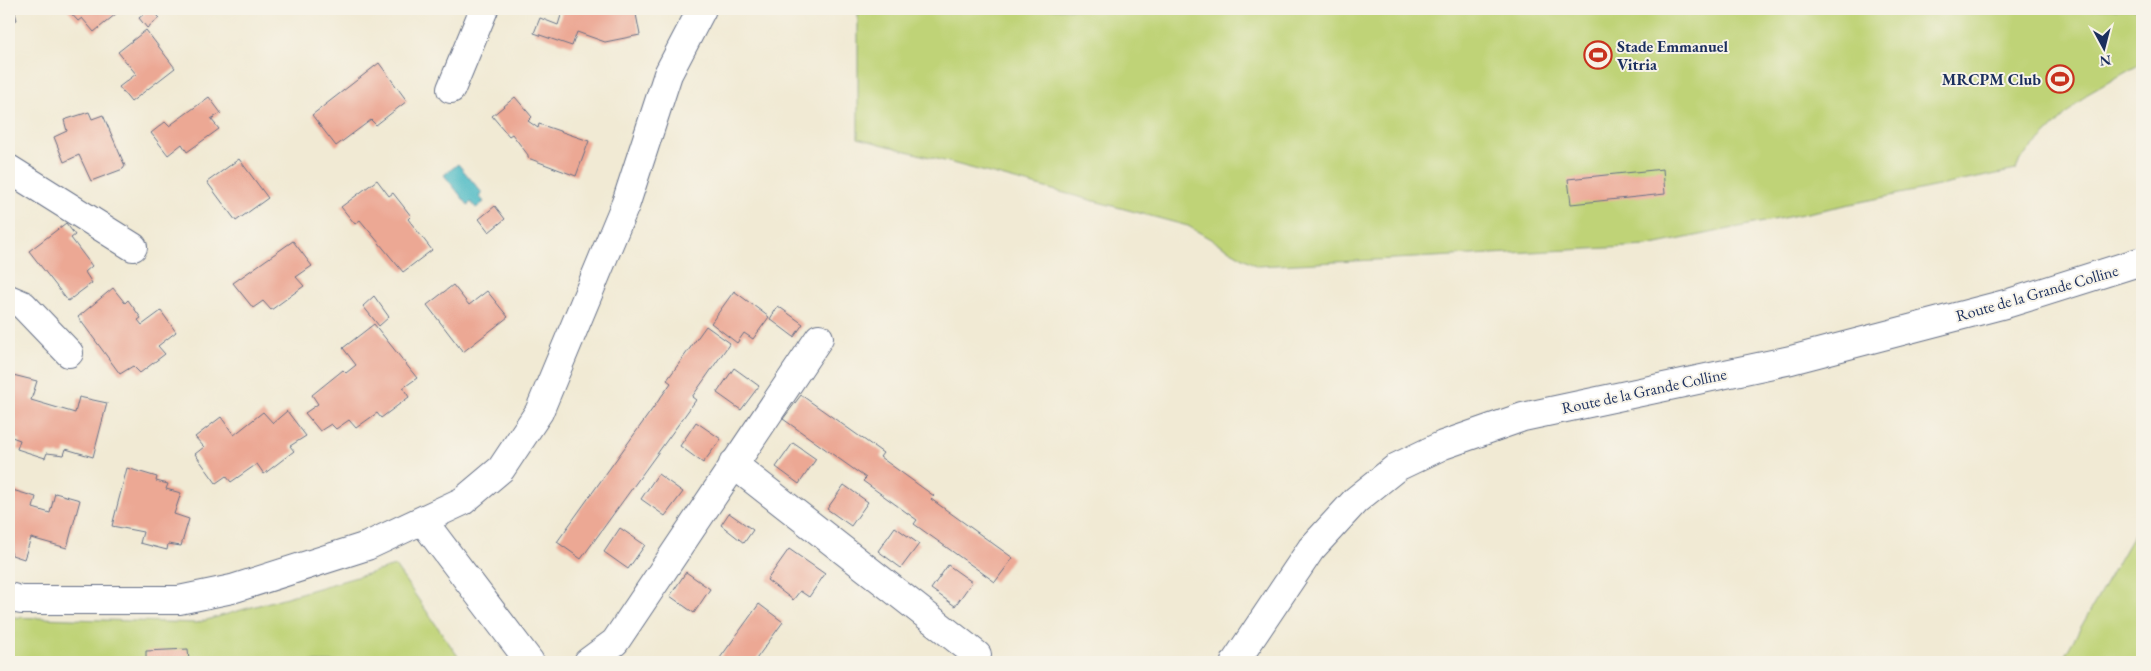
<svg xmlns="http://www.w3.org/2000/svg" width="2151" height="671" font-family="'EB Garamond',serif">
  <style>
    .green { fill: #bfd377; stroke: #6d816a }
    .water { fill: #4bbac4; stroke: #337491 }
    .building { fill: #eca894 }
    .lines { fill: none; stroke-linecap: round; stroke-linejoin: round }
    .minor-casing { stroke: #667087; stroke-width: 30 }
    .minor { stroke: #fff; stroke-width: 28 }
    .labels { text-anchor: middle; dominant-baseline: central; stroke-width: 4; stroke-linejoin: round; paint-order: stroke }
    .poi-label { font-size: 16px; font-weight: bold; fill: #1b2f5e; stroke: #f7f3e8; text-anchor: start }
    .street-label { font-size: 16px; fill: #1b2f5e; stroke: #f7f3e8 }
  </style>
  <rect width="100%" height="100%" fill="#f7f3e8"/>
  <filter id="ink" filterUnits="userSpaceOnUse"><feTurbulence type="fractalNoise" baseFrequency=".02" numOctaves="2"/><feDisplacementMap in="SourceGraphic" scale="10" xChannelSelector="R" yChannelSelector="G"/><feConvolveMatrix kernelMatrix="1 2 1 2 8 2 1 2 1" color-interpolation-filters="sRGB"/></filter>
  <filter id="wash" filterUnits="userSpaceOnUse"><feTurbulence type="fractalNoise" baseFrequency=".0096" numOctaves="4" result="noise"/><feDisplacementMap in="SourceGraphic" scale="20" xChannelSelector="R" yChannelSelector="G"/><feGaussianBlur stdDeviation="1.12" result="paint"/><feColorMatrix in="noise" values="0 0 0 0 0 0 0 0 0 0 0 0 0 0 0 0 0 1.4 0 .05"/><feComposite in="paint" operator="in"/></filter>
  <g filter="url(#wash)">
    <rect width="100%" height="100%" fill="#f1ead4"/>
    <!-- green -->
    <g class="green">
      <polygon points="858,9 2142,9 2142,63 2086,95 2020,160 2016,170 1647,246 1257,266 1188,226 858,138"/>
      <polygon points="2142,520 2142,662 2061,662"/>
      <polygon points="395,566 462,662 9,662 9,617 196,623"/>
    </g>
    <!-- water -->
    <polygon class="water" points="458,164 482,193 479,196 484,202 476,208 471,202 468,205 444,175"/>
    <g id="blocks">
      <!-- building -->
      <g class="building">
        <polygon points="9,9 14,9 17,20 9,22"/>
        <polygon points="67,9 122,9 94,32 82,18 78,21"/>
        <polygon points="150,9 159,18 147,28 139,18"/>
        <polygon points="563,9 635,9 640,35 605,42 577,32 572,46 534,33 540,18 558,25"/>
        <polygon points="146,30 175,68 131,102 119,87 136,74 118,52"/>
        <polygon points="379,63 407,101 376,125 371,120 336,146 312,115"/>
        <polygon points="209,97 221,113 211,119 219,129 187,152 182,144 168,155 151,133 165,122 169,126"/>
        <polygon points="515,97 532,117 528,121 538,128 539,124 589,141 576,176 528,158 528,155 512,134 509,136 492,116"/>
        <polygon points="89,112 92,119 103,115 125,166 123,169 91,181 79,155 64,162 54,137 67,131 64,120"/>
        <polygon points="239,159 268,198 236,221 207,182"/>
        <polygon points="1663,169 1665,194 1571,204 1568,179"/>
        <polygon points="377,180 389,196 393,193 411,216 408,219 432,250 403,272 360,220 355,224 341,207"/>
        <polygon points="495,206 505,219 489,232 479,219"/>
        <polygon points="66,223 75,235 71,238 92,266 85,272 92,283 68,301 29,251"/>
        <polygon points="293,241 312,266 296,277 304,286 271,310 263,301 253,308 233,283"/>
        <polygon points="453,285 469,305 487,291 508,317 463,352 427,305"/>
        <polygon points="113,288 125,303 128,300 141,318 138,320 142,325 161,311 176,332 158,346 165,354 140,373 133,366 120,374 78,317"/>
        <polygon points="734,291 769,317 753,339 744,333 737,343 711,323"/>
        <polygon points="374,296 389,317 379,326 363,306"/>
        <polygon points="778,306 803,324 794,337 770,319"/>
        <polygon points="374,324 417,378 403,388 409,397 381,418 377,413 356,428 349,420 336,429 331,424 320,431 305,413 318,404 312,395 343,370 346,373 356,365 343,348"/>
        <polygon points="706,326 730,343 692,397 696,400 581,559 557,542 671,383 667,380"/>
        <polygon points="734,368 759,386 741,410 717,393"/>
        <polygon points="9,374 37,381 31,400 75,413 79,397 107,403 93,457 66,449 64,455 47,453 45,458 17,449 20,440 9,436"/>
        <polygon points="801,395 883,453 880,457 934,496 931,499 1013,558 995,582 914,524 917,520 863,481 866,478 783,419"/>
        <polygon points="287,411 306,436 290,446 294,451 264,474 257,464 231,482 226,476 216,483 195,454 204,447 195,437 221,417 234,435 263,412 273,423"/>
        <polygon points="696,422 721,439 703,463 680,446"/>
        <polygon points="793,443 816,459 799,484 776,467"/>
        <polygon points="127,468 157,477 156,481 168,484 166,489 181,493 174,514 189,519 181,546 168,544 167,550 140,543 143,532 112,526"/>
        <polygon points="658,474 683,492 665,516 641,499"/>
        <polygon points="844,485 868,502 851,526 827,509"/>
        <polygon points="9,489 36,497 33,508 50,513 55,493 80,500 67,548 31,538 24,559 12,555 11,552 9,551"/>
        <polygon points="729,513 753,530 744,543 721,525"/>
        <polygon points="895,527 919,544 901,568 878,551"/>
        <polygon points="620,528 645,545 628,569 604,552"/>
        <polygon points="789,549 825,574 809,597 800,591 793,600 767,580"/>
        <polygon points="948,565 972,582 955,606 931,589"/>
        <polygon points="686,572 710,589 694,613 670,596"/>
        <polygon points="759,604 783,622 754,662 726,662 720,658"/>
        <polygon points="188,649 189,662 146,662 146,651"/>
      </g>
    </g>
  </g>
  <g filter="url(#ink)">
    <use href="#blocks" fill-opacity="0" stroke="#667087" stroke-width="1"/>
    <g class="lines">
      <!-- minor casing -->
      <g class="minor-casing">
        <g id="minor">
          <polyline points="451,89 484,9"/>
          <polyline points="9,169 133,247"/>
          <polyline points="9,299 23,305 69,353"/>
          <polyline points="733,464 977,655"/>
          <polyline points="423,521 530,662"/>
          <polyline points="9,597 21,600 179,600 232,589 367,546 463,501 501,469 539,412 626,203 668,74 702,9"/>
          <polyline points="588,662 615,642 819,338"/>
          <polyline points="1235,662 1311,549 1356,500 1397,467 1443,445 1523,417 1791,360 2009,303 2142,261"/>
        </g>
      </g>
      <!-- minor -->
      <use href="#minor" class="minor"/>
    </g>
  </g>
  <!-- icons -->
  <defs>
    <g id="stadium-ring" transform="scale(1.4375)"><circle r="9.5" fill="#f7f3e8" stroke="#c8321e" stroke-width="1.5"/><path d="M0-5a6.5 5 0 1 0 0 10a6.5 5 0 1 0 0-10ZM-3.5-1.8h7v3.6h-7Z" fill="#c8321e"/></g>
  </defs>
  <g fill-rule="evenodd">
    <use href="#stadium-ring" x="1598" y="55"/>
    <use href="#stadium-ring" x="2060" y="79"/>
  </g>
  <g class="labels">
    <!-- poi labels -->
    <g class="poi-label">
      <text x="1617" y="46">Stade Emmanuel<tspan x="1617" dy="18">Vitria</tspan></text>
      <text x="2041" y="79" text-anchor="end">MRCPM Club</text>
    </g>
    <!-- street labels -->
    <g class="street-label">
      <text transform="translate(2037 293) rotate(-16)">Route de la Grande Colline</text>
      <text transform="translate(1644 391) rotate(-12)">Route de la Grande Colline</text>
    </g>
  </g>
  <!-- margin -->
  <rect width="2151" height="671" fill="none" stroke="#f7f3e8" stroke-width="30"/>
  <!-- north arrow -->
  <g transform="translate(2104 48) rotate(173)" stroke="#f7f3e8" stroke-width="4" paint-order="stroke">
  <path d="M0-4L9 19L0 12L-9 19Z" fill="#1b2f5e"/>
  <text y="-8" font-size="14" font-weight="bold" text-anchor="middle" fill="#1b2f5e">N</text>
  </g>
</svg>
